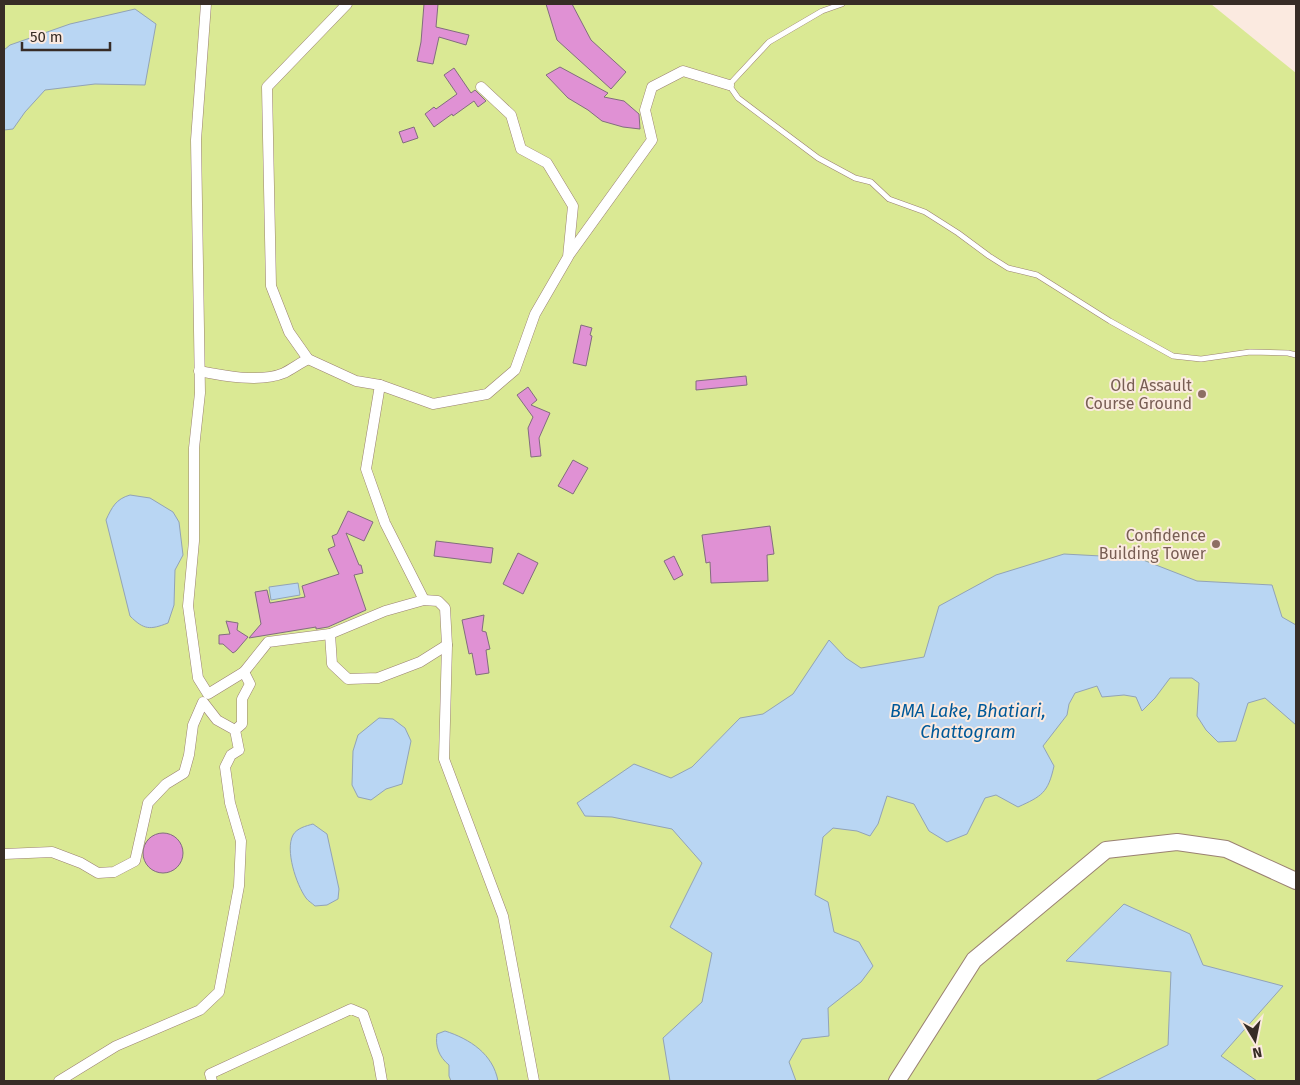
<svg xmlns="http://www.w3.org/2000/svg" width="1300" height="1085" font-family="'Fira Sans',sans-serif">
  <style>
    .green { fill: #dae994 }
    .water { fill: #b9d6f3; stroke: #92a3b6 }
    .building { fill: #e091d4; stroke: #826d7e }
    .lines { fill: none; stroke-linecap: round; stroke-linejoin: round }
    .service-casing { stroke: #9a8172; stroke-width: 6 }
    .minor-casing { stroke: #9a8172; stroke-width: 11 }
    .primary-casing { stroke: #9a8172; stroke-width: 18 }
    .service { stroke: #fff; stroke-width: 5 }
    .minor { stroke: #fff; stroke-width: 10 }
    .primary { stroke: #fff; stroke-width: 16 }
    .education-dot { fill: #8d6e63; stroke: #fbeae0; stroke-width: 2 }
    .labels { text-anchor: middle; dominant-baseline: central; stroke-width: 4; stroke-linejoin: round; paint-order: stroke }
    .education-label { font-size: 16px; fill: #785e54; stroke: #fbeae0; text-anchor: end }
    .water-label { font-size: 18px; font-style: italic; fill: #005999; stroke: #fbeae0 }
  </style>
  <rect width="100%" height="100%" fill="#fbeae0"/>
  <!-- green -->
  <polygon class="green" points="4,4 1211,4 1296,73 1296,1081 4,1081"/>
  <!-- water -->
  <g class="water">
    <polygon points="135,9 156,24 145,85 95,84 45,90 25,112 13,129 4,130 4,50 10,45 70,24"/>
    <path d="M 130,495 L 150,498 L 173,512 L 179,522 L 183,555 L 175,570 L 174,605 L 168,623 C 150,630 144,630 130,616 L 106,520 C 112,507 116,499 130,495 Z"/>
    <path d="M 1064,554 L 1138,558 L 1197,581 L 1272,585 L 1282,617 L 1296,625 L 1296,725 L 1265,698 L 1248,703 L 1236,741 L 1218,742 L 1206,730 L 1197,716 L 1199,683 L 1192,678 L 1170,678 L 1155,698 L 1142,711 L 1136,697 L 1124,695 L 1102,697 L 1097,686 L 1075,693 L 1069,704 L 1067,715 L 1043,746 L 1054,766 C 1048,793 1042,796 1018,807 L 996,795 L 985,798 L 967,834 L 947,842 L 929,831 L 914,804 L 887,796 L 878,824 L 870,836 L 857,831 L 833,828 L 823,837 L 815,895 L 828,902 L 834,932 L 859,942 L 873,966 L 861,982 L 828,1008 L 829,1036 L 802,1039 L 789,1062 L 796,1081 L 670,1081 L 663,1038 L 702,1002 L 712,953 L 670,927 L 702,863 L 672,829 L 612,817 L 585,816 L 577,803 L 634,764 L 671,778 L 692,767 L 740,718 L 763,714 L 793,694 L 829,640 L 846,658 L 861,668 L 924,657 L 939,606 L 996,575 Z"/>
    <polygon points="298,583 300,595 271,600 269,587"/>
    <polygon points="379,718 393,719 405,728 411,741 402,784 386,789 371,800 358,797 352,785 353,751 358,735"/>
    <path d="M 313,824 L 327,834 L 339,889 L 338,899 L 327,905 L 315,906 C 312,903 308,901 306,898 C 296,884 285,850 293,835 C 297,828 306,826 313,824 Z"/>
    <polygon points="1124,904 1190,934 1203,965 1283,986 1221,1056 1257,1081 1095,1081 1168,1045 1171,972 1066,961"/>
    <path d="M 445,1031 C 470,1039 493,1054 498,1081 L 451,1081 L 449,1076 L 449,1065 C 439,1057 435,1046 437,1034 Z"/>
  </g>
  <!-- building -->
  <g class="building">
    <polygon points="424,4 438,4 436,27 469,35 466,45 439,37 433,64 417,61 421,42"/>
    <polygon points="546,4 572,4 591,40 626,72 611,89 557,40"/>
    <polygon points="560,67 608,93 604,97 624,101 639,114 640,129 623,127 602,121 588,110 568,98 546,75"/>
    <polygon points="454,68 471,93 475,90 486,101 478,107 474,101 453,116 452,114 434,127 425,114 434,107 436,109 457,94 444,75"/>
    <polygon points="414,127 418,138 403,143 399,132"/>
    <polygon points="581,325 592,328 590,335 592,336 586,366 573,363"/>
    <polygon points="746,376 747,385 696,390 696,381"/>
    <polygon points="528,387 537,400 531,405 550,413 539,438 541,456 531,457 528,428 533,417 517,395"/>
    <polygon points="573,460 588,468 573,494 558,486"/>
    <polygon points="348,511 373,522 364,541 346,533 359,565 361,565 363,573 354,575 366,610 328,627 316,629 316,627 249,638 261,624 255,592 267,590 270,603 305,597 302,586 339,574 328,549 335,546 332,536 337,534"/>
    <polygon points="770,526 774,554 767,555 768,581 711,583 710,562 706,563 702,535"/>
    <polygon points="436,541 493,548 491,563 434,556"/>
    <polygon points="518,553 538,563 523,594 503,584"/>
    <polygon points="674,556 683,575 674,580 664,561"/>
    <polygon points="484,615 482,631 486,632 490,649 486,650 489,673 476,675 472,653 469,654 462,620"/>
    <polygon points="226,621 238,623 237,630 248,637 236,651 233,653 223,644 219,644 219,635 230,634"/>
    <circle cx="163" cy="853" r="20"/>
  </g>
  <g class="lines">
    <!-- service casing -->
    <g class="service-casing">
      <polyline id="service" points="842,4 822,11 769,42 729,85 738,98 818,158 855,178 871,182 889,199 925,212 958,233 989,256 1008,268 1037,275 1110,321 1173,356 1201,359 1250,352 1288,353 1296,355"/>
    </g>
    <!-- minor casing -->
    <g class="minor-casing">
      <g id="minor">
        <polyline points="206,4 196,140 200,393 194,448 194,541 188,606 198,678 208,694 244,672 268,642 330,634 385,611 424,600 438,601 445,608 447,645 444,759 503,916 534,1081"/>
        <polyline points="347,4 267,87 271,286 289,332 308,359 356,381 380,385 366,469 385,523 424,600"/>
        <polyline points="569,255 652,140 645,110 652,87 683,71 729,85"/>
        <path d="M 199,371 C 224,376 260,383 284,373 C 292,369 300,363 308,359"/>
        <polyline points="380,385 433,404 487,394 515,370 535,314 568,257 573,206 547,163 521,149 511,115 481,87"/>
        <polyline points="330,634 332,664 348,679 378,678 420,662 447,645"/>
        <polyline points="4,854 52,852 81,863 98,873 114,872 135,861 148,803 166,784 184,773 189,755 193,725 203,702 217,720 235,730"/>
        <polyline points="59,1081 116,1046 200,1010 219,992 239,886 241,841 230,803 225,767 231,755 239,750 235,730 242,724 242,699 250,684 244,672"/>
        <polyline points="212,1081 210,1074 351,1009 363,1014 378,1058 382,1081"/>
      </g>
    </g>
    <!-- primary casing -->
    <g class="primary-casing">
      <polyline id="primary" points="897,1081 974,960 1106,850 1177,842 1226,849 1296,881"/>
    </g>
    <!-- service -->
    <use href="#service" class="service"/>
    <!-- minor -->
    <use href="#minor" class="minor"/>
    <!-- primary -->
    <use href="#primary" class="primary"/>
  </g>
  <!-- markers -->
  <g class="education-dot">
    <circle cx="1202" cy="394" r="5"/>
    <circle cx="1216" cy="544" r="5"/>
  </g>
  <g class="labels">
    <!-- education labels -->
    <g class="education-label">
      <text x="1192" y="385">Old Assault<tspan x="1192" dy="18">Course Ground</tspan></text>
      <text x="1206" y="535">Confidence<tspan x="1206" dy="18">Building Tower</tspan></text>
    </g>
    <!-- water labels -->
    <g class="water-label">
      <text x="968" y="711">BMA Lake, Bhatiari,<tspan x="968" dy="21">Chattogram</tspan></text>
    </g>
  </g>
  <!-- border -->
  <rect width="1300" height="1085" fill="none" stroke="#372c26" stroke-width="10"/>
  <!-- north arrow -->
  <g transform="translate(1255 1040) rotate(170)" stroke="#fbeae0" stroke-width="4" paint-order="stroke">
  <path d="M0-4L9 19L0 12L-9 19Z" fill="#372c26"/>
  <text y="-8" font-size="14" font-weight="bold" text-anchor="middle" fill="#372c26">N</text>
  </g>
  <!-- scale -->
  <path d="M22 42v8h88v-8" fill="none" stroke="#372c26" stroke-width="2.5"/>
  <text x="30" y="42" font-size="15" fill="#372c26" stroke="#fbeae0" stroke-width="4" paint-order="stroke">50 m</text>
</svg>
